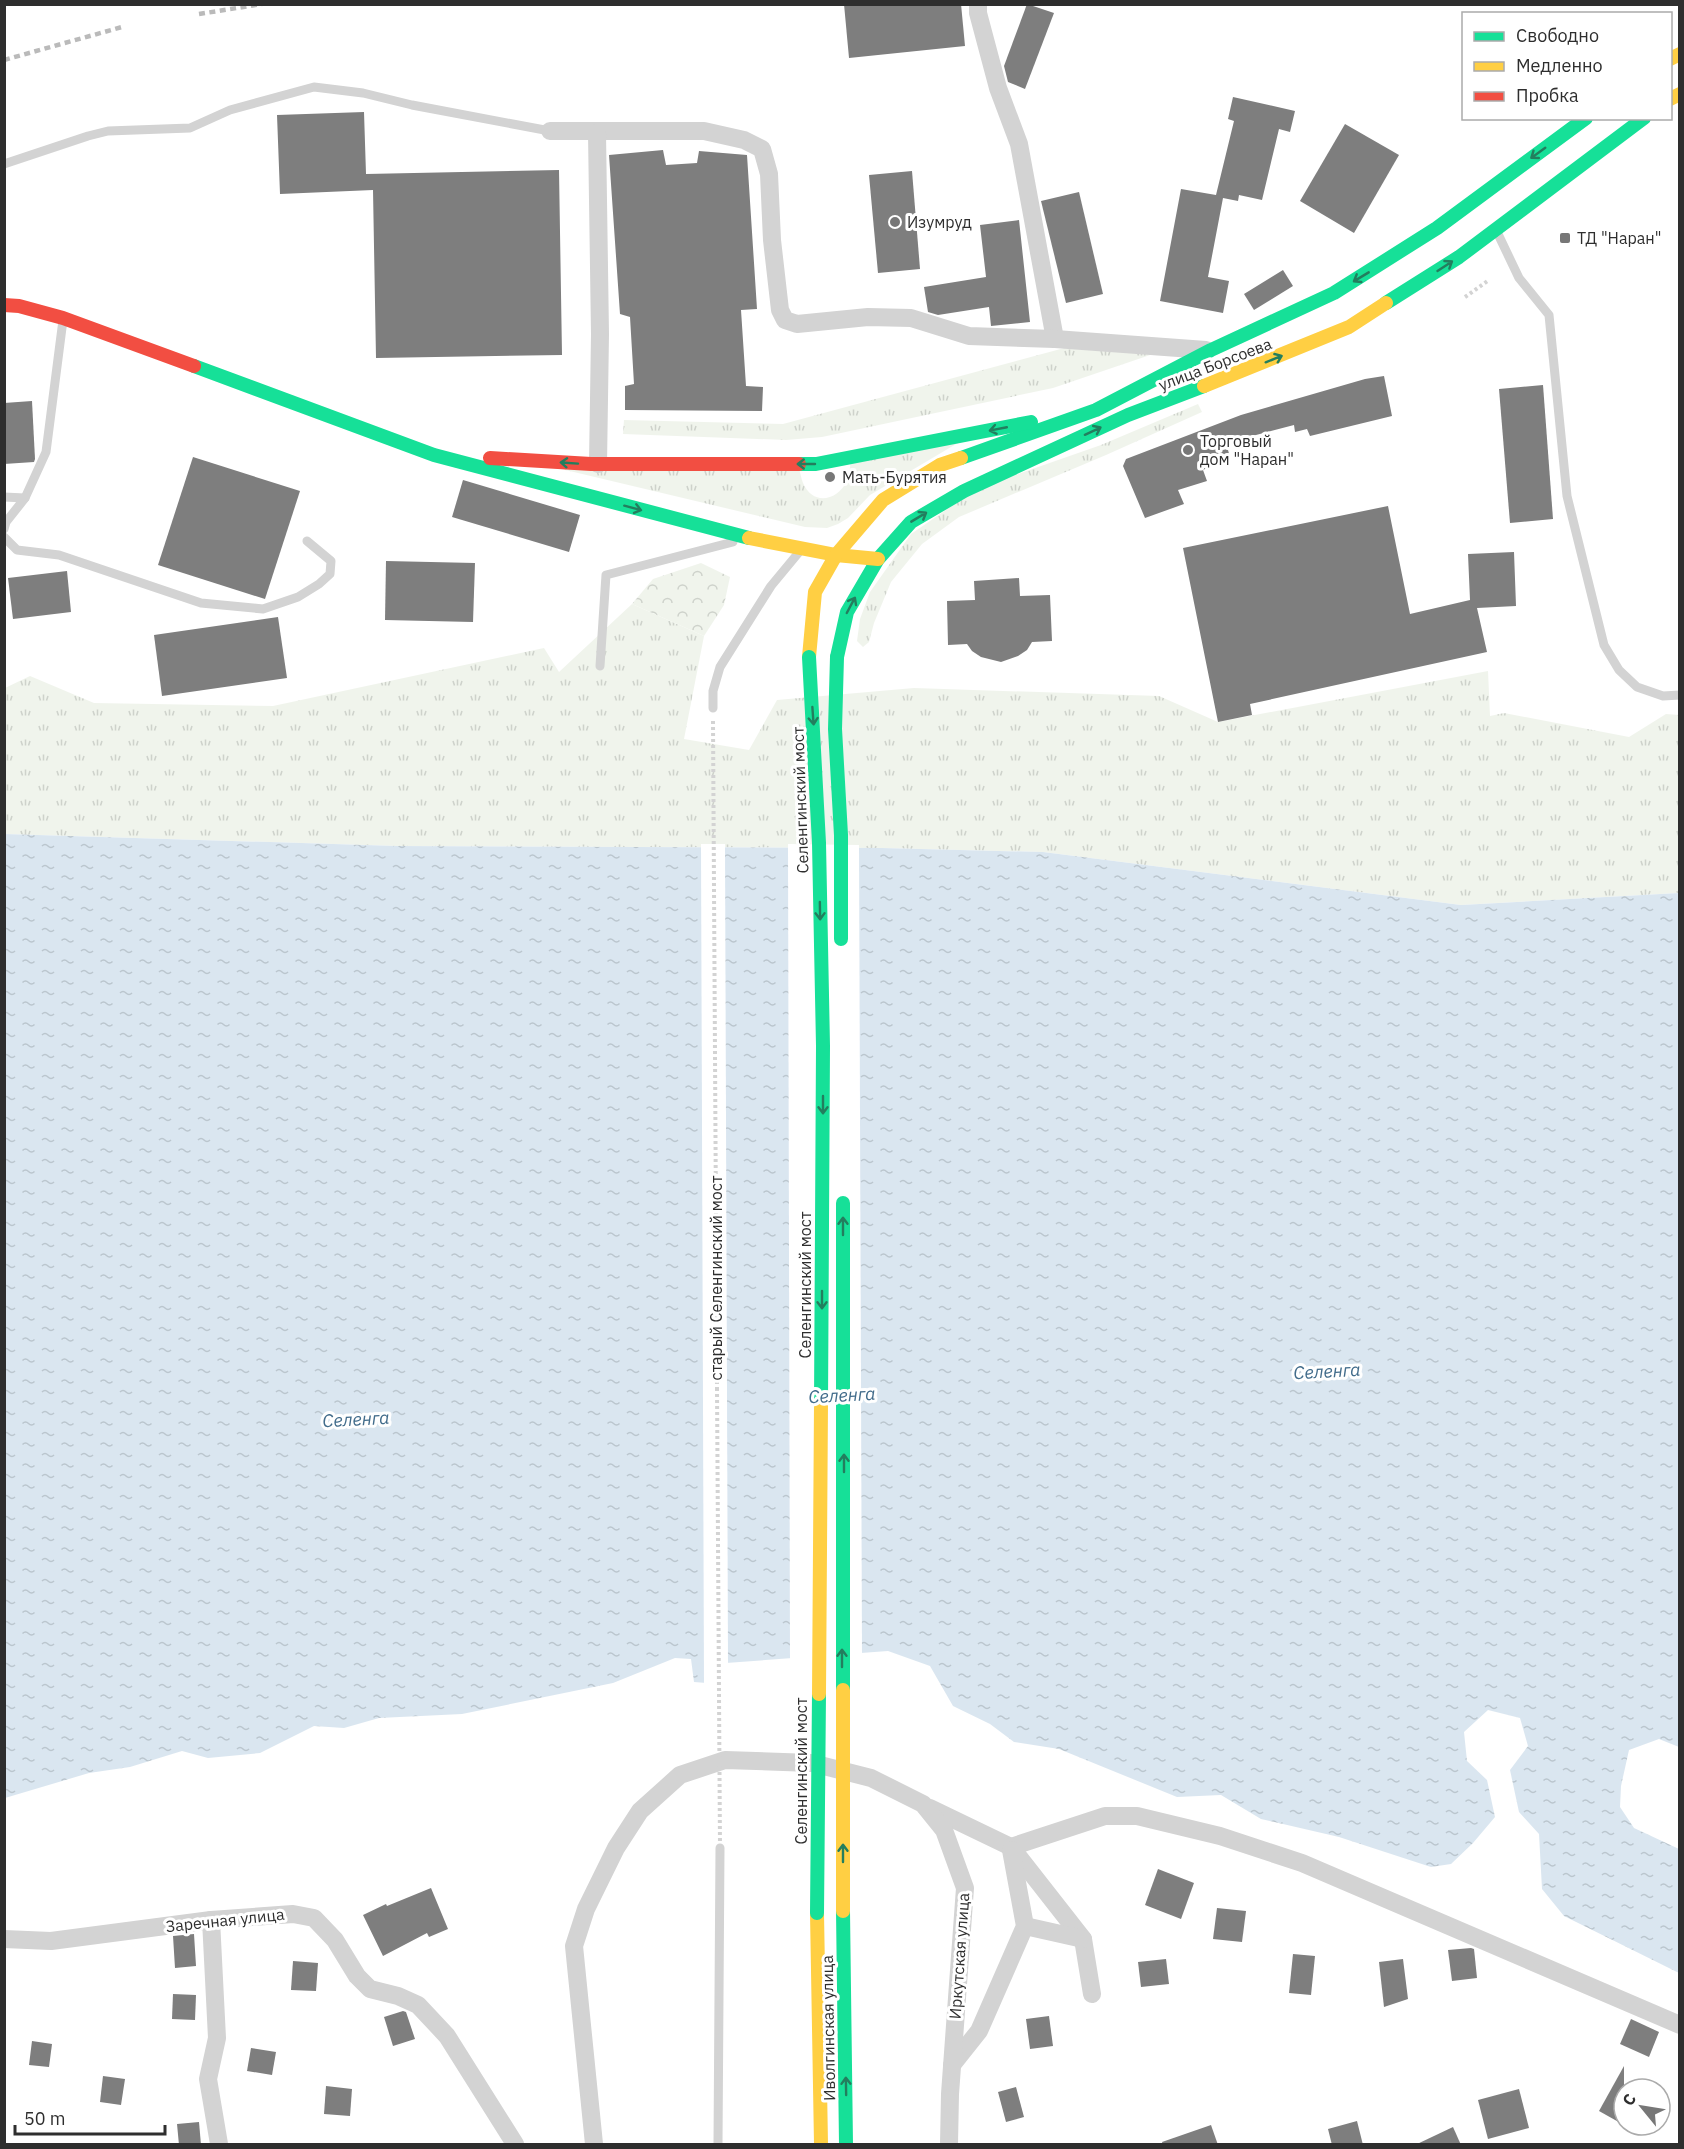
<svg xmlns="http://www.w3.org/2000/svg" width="1684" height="2149" font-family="'IBM Plex Sans',sans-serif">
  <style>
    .grass { fill: url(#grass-tufts) }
    .forest { fill: url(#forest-crowns) }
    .water { fill: url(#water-ripples) }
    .pier { fill: #fff }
    .building { fill: #7e7e7e }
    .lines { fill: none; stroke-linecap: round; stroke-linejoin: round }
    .path { stroke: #d3d3d3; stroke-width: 4; stroke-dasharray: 3 3; stroke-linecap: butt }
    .lane { stroke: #d3d3d3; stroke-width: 9 }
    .street { stroke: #d3d3d3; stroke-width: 18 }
    .fast { stroke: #16e098; stroke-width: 14 }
    .slow { stroke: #ffcf43; stroke-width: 14 }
    .jam { stroke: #f24e42; stroke-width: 14 }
    .rail { stroke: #bababa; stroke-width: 4.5; stroke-dasharray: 6 4.5; stroke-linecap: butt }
    .path-bridge { stroke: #d3d3d3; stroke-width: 4; stroke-dasharray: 3 3; stroke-linecap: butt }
    .fast-bridge { stroke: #16e098; stroke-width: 14 }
    .slow-bridge { stroke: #ffcf43; stroke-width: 14 }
    .oneway { stroke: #237e5e }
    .poi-dot { fill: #777; stroke: #fff; stroke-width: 2 }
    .labels { text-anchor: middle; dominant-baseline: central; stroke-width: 6; stroke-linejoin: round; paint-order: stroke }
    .poi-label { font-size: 16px; fill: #2e2e2e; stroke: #fff; text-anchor: start }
    .street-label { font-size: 16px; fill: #2e2e2e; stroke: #fff }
    .water-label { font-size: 18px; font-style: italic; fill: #426c8b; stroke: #fff }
  </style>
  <defs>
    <pattern id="grass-tufts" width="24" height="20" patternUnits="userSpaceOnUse" patternTransform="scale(1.5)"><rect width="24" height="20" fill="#f0f4ec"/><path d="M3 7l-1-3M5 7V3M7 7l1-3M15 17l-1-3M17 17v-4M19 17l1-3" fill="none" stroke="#ced2cb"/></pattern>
    <pattern id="forest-crowns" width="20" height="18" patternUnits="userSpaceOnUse" patternTransform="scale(1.5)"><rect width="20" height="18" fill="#f0f4ec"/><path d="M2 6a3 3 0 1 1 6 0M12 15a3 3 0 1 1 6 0" fill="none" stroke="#ced2cb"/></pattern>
    <pattern id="water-ripples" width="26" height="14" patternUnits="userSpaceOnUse" patternTransform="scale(1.5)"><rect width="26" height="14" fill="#dae6f0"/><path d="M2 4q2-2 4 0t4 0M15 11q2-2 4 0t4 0" fill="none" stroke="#bbc6ce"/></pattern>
  </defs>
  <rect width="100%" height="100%" fill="#fff"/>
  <!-- grass -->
  <g class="grass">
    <polygon points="1094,340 1156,353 1053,388 822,437 786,440 623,434 624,420 783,424"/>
    <polygon points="1198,404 1202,412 1106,455 959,517 922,544 891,582 874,623 869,642 863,647 857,641 860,619 870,592 911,534 978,488 1101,445"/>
    <path d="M 978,431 L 870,495 L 848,518 L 838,524 L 827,528 L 805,527 L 557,468 L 798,465 C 800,471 801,478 803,483 C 813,506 837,501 847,481 C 850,475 850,465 851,457 Z"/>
    <polygon points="632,604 704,636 684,739 749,750 777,700 914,688 1159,696 1218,722 1488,671 1490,716 1504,713 1629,737 1666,714 1679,715 1679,893 1461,905 1043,852 882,848 397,846 5,834 5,688 30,676 94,703 273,706 544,648 559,672"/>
  </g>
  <!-- forest -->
  <polygon class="forest" points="701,563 730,577 724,605 704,636 632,604 653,579"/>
  <!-- water -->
  <polygon class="water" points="5,834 397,846 882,848 1043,852 1461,905 1679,893 1679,1747 1659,1739 1629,1750 1621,1786 1620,1807 1634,1828 1679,1849 1679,1973 1564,1916 1542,1889 1539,1834 1519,1812 1510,1770 1528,1746 1520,1718 1488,1710 1464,1732 1467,1761 1487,1780 1495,1817 1473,1843 1451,1864 1431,1867 1339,1837 1261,1819 1221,1795 1177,1797 1059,1749 1014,1742 990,1724 953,1706 930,1666 888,1651 726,1663 719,1684 694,1682 691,1659 675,1658 613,1683 462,1714 379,1718 344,1728 314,1726 260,1753 208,1758 182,1751 130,1767 89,1773 5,1798"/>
  <!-- pier -->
  <g class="pier">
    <polygon points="701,844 725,844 728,1666 722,1685 719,1687 704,1686"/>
    <polygon points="788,844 859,845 862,1657 790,1662"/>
  </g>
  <!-- building -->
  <g class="building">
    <polygon points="844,4 961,4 965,46 849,58"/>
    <polygon points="1027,4 1054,13 1025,89 1008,82 1004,66"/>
    <polygon points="1233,97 1295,111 1290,132 1279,129 1262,200 1239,195 1238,201 1223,198 1208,277 1229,281 1223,313 1160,301 1181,189 1216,195 1234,121 1228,119"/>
    <polygon points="364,112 366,174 559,170 562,355 376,358 373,190 280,194 277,115"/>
    <polygon points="1345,124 1399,155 1354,233 1300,201"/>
    <polygon points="663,150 666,165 697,163 699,151 747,155 757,309 741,310 746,386 763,387 762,411 625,410 625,386 634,384 630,317 620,314 609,155"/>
    <polygon points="912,171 920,269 878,273 869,175"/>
    <polygon points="1079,192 1103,294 1066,303 1041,201"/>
    <polygon points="1019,220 1030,322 991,326 989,307 938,315 928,312 924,287 986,277 980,225"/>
    <polygon points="1283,270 1293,286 1254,310 1244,294"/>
    <polygon points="1384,376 1392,416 1310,436 1307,429 1295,432 1294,425 1226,443 1230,457 1203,470 1207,481 1178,490 1184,504 1145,518 1123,466 1126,459 1241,415 1365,379"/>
    <polygon points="1543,385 1553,519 1510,523 1499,389"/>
    <polygon points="32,401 35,459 34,462 4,464 4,403"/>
    <polygon points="193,457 300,491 265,599 158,565"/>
    <polygon points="463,480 580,515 569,552 452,517"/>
    <polygon points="1388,506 1410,614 1470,600 1468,554 1514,552 1516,606 1477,608 1487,652 1250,704 1252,715 1218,722 1183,548"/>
    <polygon points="386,561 475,563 473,622 385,620"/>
    <polygon points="67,571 71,612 13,619 8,578"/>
    <polygon points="1019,578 1020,596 1050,595 1052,641 1032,642 1027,650 1018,656 1001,662 981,657 972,651 967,644 948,645 947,601 975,600 974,581"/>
    <polygon points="278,617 287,678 162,696 154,635"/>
    <polygon points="1158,1869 1194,1883 1181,1919 1145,1905"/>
    <polygon points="431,1888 448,1929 429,1937 427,1933 383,1956 363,1915 386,1904 387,1906"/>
    <polygon points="1217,1908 1246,1911 1242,1942 1213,1939"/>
    <polygon points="194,1934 196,1966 175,1968 173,1936"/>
    <polygon points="1471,1948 1474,1949 1477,1978 1452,1981 1448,1950"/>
    <polygon points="1293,1954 1315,1956 1311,1995 1289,1993"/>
    <polygon points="1166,1959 1169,1984 1141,1987 1138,1962"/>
    <polygon points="1403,1959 1408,1999 1384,2007 1379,1962"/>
    <polygon points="293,1961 318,1963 316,1991 291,1990"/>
    <polygon points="173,1994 196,1995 195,2020 172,2019"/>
    <polygon points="403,2011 406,2012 415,2039 393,2046 384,2017"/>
    <polygon points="1049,2016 1053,2046 1030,2049 1026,2019"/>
    <polygon points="1631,2019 1659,2032 1649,2057 1620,2044"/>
    <polygon points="32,2041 52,2044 49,2067 29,2065"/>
    <polygon points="251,2048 276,2052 272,2075 247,2071"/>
    <polygon points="1624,2066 1624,2125 1599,2111"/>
    <polygon points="103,2076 125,2079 121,2105 100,2102"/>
    <polygon points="326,2086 352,2089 350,2116 324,2114"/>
    <polygon points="1016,2087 1024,2117 1006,2122 998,2092"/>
    <polygon points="1519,2089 1529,2128 1488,2139 1478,2100"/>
    <polygon points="1357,2121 1363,2145 1332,2145 1328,2129"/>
    <polygon points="199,2122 201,2145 179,2145 177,2124"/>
    <polygon points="1211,2125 1218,2145 1163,2145 1162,2142"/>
    <polygon points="1453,2127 1461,2145 1415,2145"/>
  </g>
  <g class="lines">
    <!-- path -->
    <g class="path">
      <polyline points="1465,297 1489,280"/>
      <polyline points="713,721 717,1388"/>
    </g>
    <!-- lane -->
    <g class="lane">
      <polyline points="4,164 88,136 108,131 190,128 230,110 314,87 363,93 412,105 550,131"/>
      <polyline points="1498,234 1519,278 1549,315 1567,496 1604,645 1619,670 1637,687 1663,696 1680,695"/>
      <polyline points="4,497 25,498"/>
      <polyline points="4,529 6,522 25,498 46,452 63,320"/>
      <polyline points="4,537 17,550 59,555 201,603 263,609 298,597 319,584 330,574 331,561 307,541"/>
      <polyline points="600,666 606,575 733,542"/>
      <polyline points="713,708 713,691 720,667 771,586 800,551"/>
      <polyline points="718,2144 720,1848"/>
    </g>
    <!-- street -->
    <g class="street">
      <polyline points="978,4 978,13 998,88 1019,144 1055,339"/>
      <polyline points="550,131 704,131 744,140 762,149 769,174 772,240 780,310 785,320 797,324 868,317 911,318 969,336 1055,339 1206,350"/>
      <polyline points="597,133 600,334 598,464"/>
      <polyline points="930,1808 1011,1847 1083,1939 1092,1994"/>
      <polyline points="1011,1847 1105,1816 1137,1816 1220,1836 1302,1863 1680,2025"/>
      <polyline points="211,1920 217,2038 208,2079 219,2144"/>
      <polyline points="1025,1926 1083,1939"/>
      <polyline points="4,1939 51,1941 211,1920 293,1914 314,1918 335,1940 357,1976 370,1989 398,1996 418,2005 447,2036 515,2144"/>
      <polyline points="952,2065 979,2031 1025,1926 1011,1850"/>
      <polyline points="594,2144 574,1946 586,1909 616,1848 640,1811 680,1775 725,1760 812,1763 871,1778 923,1804 944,1830 965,1888 950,2094 949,2144"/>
    </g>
    <!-- fast -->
    <g class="fast">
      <polyline points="1386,303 1459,257 1644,118"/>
      <polyline points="194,366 434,455 749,538"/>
      <polyline points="961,458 1096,410 1211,350 1334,293 1437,228 1586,118"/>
      <polyline points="799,464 816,464 1031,422"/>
      <polyline points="837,657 847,612 878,559 911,522 964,491 1128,415 1204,386"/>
      <polyline points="843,1911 846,2144"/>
    </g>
    <!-- slow -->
    <g class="slow">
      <polyline points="1670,59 1680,54"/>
      <polyline points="1670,99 1680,94"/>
      <polyline points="1204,386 1349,327 1386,303"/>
      <polyline points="749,538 836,555 878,559"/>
      <polyline points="809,657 815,592 836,555 883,500 940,465 961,458"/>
      <polyline points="817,1913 821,2144"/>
    </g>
    <!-- jam -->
    <g class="jam">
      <polyline points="4,305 19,306 63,318 194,366"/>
      <polyline points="490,458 591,464 799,464"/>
    </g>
    <!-- rail -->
    <g class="rail">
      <polyline points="199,14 262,4"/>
      <polyline points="4,60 122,27"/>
    </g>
    <!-- path-bridge -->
    <polyline class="path-bridge" points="717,1388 720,1848"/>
    <!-- fast-bridge -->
    <g class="fast-bridge">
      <polyline points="809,657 819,843 823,1046 821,1404"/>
      <polyline points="837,657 835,729 841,835 841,939"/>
      <polyline points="843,1203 843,1690"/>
      <polyline points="817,1913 819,1694"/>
    </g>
    <!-- slow-bridge -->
    <g class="slow-bridge">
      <polyline points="843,1690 843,1911"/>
      <polyline points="819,1694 821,1404"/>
    </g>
  </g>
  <!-- one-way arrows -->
  <defs><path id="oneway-shaft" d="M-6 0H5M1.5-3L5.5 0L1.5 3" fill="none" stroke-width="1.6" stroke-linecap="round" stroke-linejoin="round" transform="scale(1.5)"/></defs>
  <g class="oneway">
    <use href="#oneway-shaft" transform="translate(1538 153) rotate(144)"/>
    <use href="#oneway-shaft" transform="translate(1445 266) rotate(-33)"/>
    <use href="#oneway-shaft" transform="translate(1361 277) rotate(149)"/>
    <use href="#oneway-shaft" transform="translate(1274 359) rotate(-22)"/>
    <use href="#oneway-shaft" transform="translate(998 429) rotate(169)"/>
    <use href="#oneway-shaft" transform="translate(1093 431) rotate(-25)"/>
    <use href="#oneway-shaft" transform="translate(569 463) rotate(-176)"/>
    <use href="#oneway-shaft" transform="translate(806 464) rotate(180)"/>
    <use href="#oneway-shaft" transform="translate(633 508) rotate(15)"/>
    <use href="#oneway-shaft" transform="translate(919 517) rotate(-31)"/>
    <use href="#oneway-shaft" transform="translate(851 605) rotate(-62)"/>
    <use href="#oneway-shaft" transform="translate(813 716) rotate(86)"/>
    <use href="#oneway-shaft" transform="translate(820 911) rotate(89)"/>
    <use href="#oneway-shaft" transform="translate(823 1105) rotate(90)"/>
    <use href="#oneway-shaft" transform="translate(843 1226) rotate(-90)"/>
    <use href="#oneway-shaft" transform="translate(822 1300) rotate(90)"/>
    <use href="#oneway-shaft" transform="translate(844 1463) rotate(-90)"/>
    <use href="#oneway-shaft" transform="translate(842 1658) rotate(-90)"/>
    <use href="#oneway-shaft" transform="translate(843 1853) rotate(-90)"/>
    <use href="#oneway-shaft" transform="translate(846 2086) rotate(-91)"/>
  </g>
  <!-- markers -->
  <g class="poi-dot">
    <circle cx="895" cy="222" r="6"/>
    <rect x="1559" y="232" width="12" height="12" rx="3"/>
    <circle cx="1188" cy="450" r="6"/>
    <circle cx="830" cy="477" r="6"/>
  </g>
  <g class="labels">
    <!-- poi labels -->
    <g class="poi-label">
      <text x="907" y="222">Изумруд</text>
      <text x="1577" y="238">ТД "Наран"</text>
      <text x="1200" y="441">Торговый<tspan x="1200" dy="18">дом "Наран"</tspan></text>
      <text x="842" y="477">Мать-Бурятия</text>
    </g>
    <!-- street labels -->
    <g class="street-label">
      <text transform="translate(1215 364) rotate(-21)">улица Борсоева</text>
      <text transform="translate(800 800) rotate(-92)">Селенгинский мост</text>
      <text transform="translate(716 1278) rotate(-90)">старый Селенгинский мост</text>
      <text transform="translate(805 1285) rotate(-90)">Селенгинский мост</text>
      <text transform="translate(801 1771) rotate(-90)">Селенгинский мост</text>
      <text transform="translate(225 1920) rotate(-6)">Заречная улица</text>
      <text transform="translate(959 1956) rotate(-86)">Иркутская улица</text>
      <text transform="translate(828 2028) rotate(-91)">Иволгинская улица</text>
    </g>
    <!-- water labels -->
    <g class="water-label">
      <text transform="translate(1327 1371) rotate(-3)">Селенга</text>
      <text transform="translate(842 1395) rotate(-3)">Селенга</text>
      <text transform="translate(356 1419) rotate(-3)">Селенга</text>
    </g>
  </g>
  <!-- border -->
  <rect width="1684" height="2149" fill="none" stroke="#2e2e2e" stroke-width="12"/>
  <!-- legend -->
  <rect x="1462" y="12" width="210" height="108" fill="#ffffff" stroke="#ababab" stroke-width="1.5"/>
  <rect x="1474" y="32" width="30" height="9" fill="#16e098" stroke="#ababab" stroke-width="1.5"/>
  <text x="1516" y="42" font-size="18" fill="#2e2e2e">Свободно</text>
  <rect x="1474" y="62" width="30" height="9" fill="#ffcf43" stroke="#ababab" stroke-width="1.5"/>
  <text x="1516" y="72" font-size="18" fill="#2e2e2e">Медленно</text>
  <rect x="1474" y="92" width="30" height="9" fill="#f24e42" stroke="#ababab" stroke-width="1.5"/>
  <text x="1516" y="102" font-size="18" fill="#2e2e2e">Пробка</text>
  <!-- north arrow -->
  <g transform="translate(1642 2107) rotate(300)"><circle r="28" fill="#ffffff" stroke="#ababab" stroke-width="1.5"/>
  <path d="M0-4.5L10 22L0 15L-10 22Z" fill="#777777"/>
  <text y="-9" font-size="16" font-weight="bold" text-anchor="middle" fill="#2e2e2e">С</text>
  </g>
  <!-- scale -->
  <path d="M15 2125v9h150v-9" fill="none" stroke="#2e2e2e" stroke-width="3"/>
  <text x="24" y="2125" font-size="18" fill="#2e2e2e" stroke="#ffffff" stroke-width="4.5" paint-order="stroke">50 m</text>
</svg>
